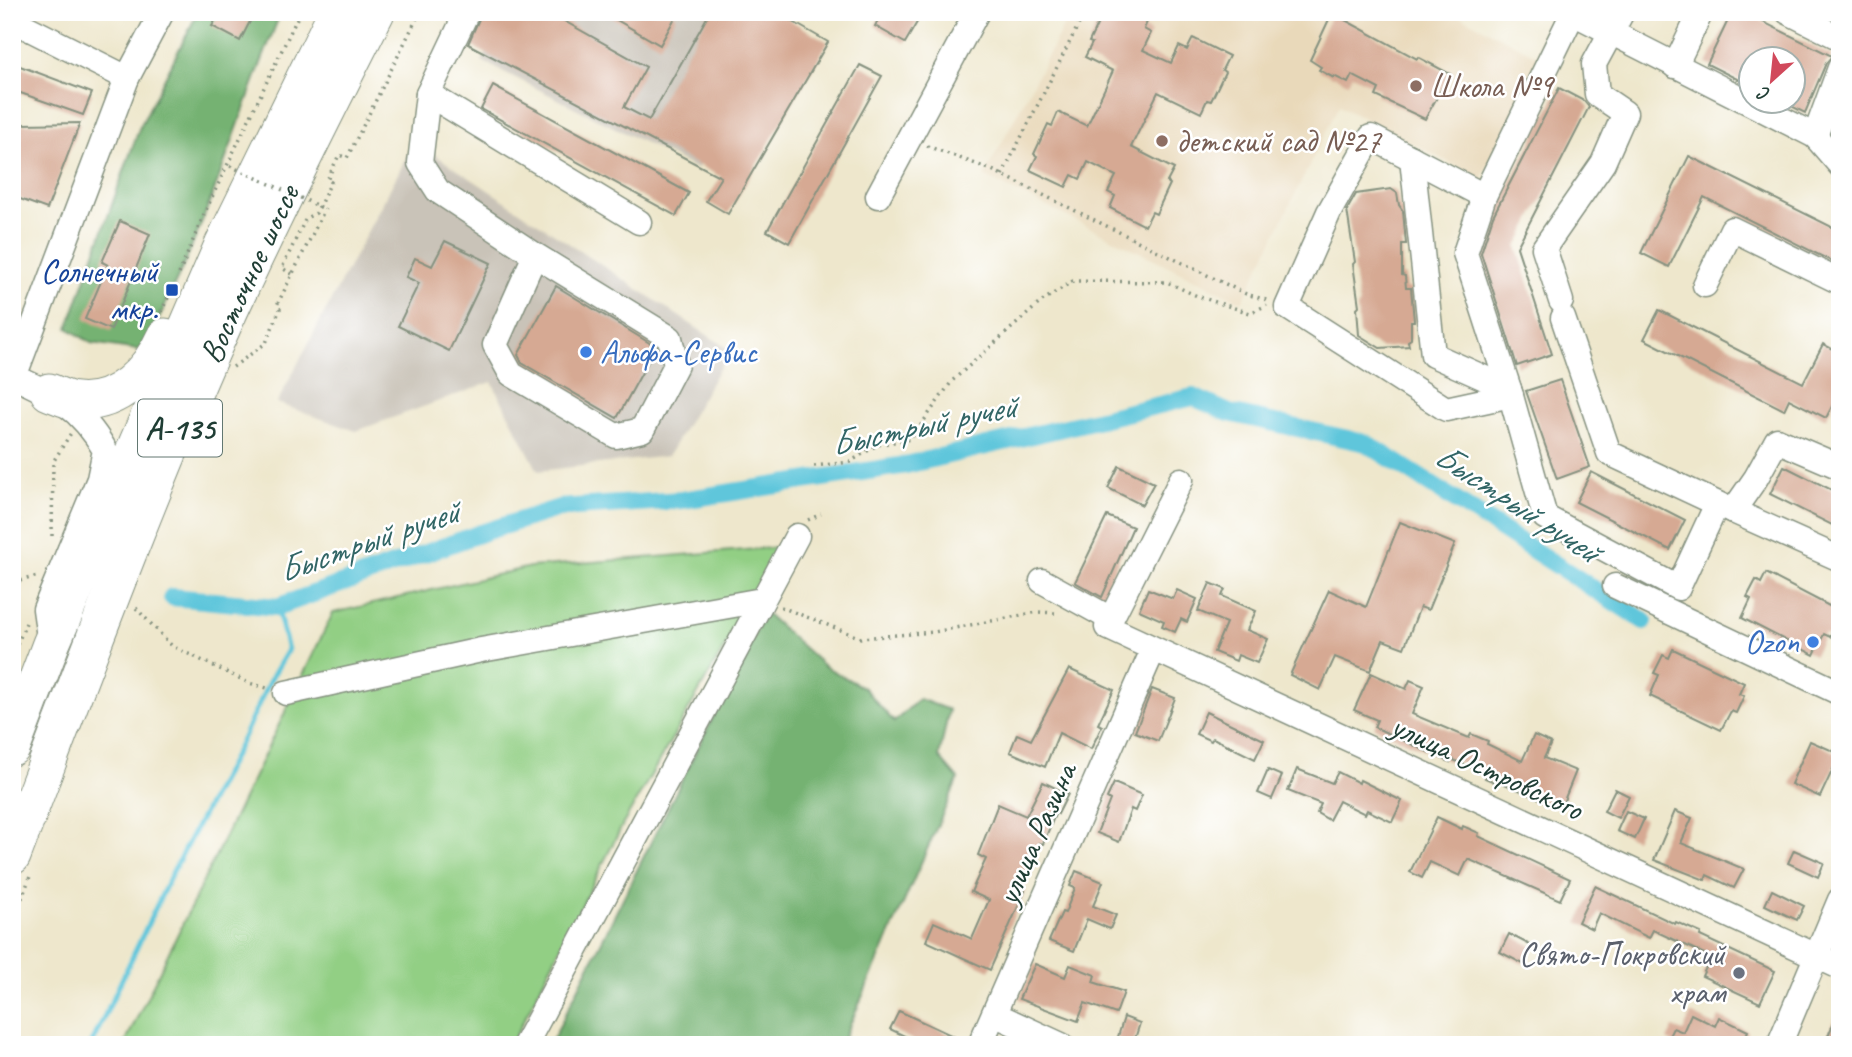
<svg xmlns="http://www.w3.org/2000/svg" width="1852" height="1057" font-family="Caveat,sans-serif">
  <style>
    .built { fill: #e9d9ba }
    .industrial { fill: #c9c3b8 }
    .green { fill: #92cf84; stroke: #58865c; stroke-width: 2 }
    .forest { fill: #75b272; stroke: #4a7853; stroke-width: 2 }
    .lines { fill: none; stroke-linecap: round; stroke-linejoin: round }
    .stream { stroke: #5ec6db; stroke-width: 5 }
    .canal { stroke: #5ec6db; stroke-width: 18 }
    .building { fill: #d6a993 }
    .minor-casing { stroke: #869280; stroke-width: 27 }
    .highway-casing { stroke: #869280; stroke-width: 39 }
    .path { stroke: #869280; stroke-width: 3.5; stroke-dasharray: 2 5; stroke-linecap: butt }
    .minor { stroke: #fff; stroke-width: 24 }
    .highway { stroke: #fff; stroke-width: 37 }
    .path-bridge { stroke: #869280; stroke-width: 3.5; stroke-dasharray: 2 5; stroke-linecap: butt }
    .education-dot { fill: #8d6e63; stroke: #fff; stroke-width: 2.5 }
    .transit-dot { fill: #1a4fb4; stroke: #fff; stroke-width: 2.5 }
    .shop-dot { fill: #3f7fe0; stroke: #fff; stroke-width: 2.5 }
    .worship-dot { fill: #6b7280; stroke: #fff; stroke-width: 2.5 }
    .labels { text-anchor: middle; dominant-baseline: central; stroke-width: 5; stroke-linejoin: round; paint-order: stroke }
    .shield { fill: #fff; stroke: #627771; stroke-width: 2 }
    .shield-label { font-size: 32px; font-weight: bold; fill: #1f3d34 }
    .education-label { font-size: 33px; fill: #785e54; stroke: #fff; text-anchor: start }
    .transit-label { font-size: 33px; fill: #164399; stroke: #fff; text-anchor: end }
    .street-label { font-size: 33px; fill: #1f3d34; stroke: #fff }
    .shop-label { font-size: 33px; fill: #366cbe; stroke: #fff; text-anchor: start }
    .worship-label { font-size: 33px; fill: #5b616d; stroke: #fff; text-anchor: end }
    .water-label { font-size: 35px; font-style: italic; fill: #326666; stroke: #fff }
  </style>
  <rect width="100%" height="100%" fill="#fff"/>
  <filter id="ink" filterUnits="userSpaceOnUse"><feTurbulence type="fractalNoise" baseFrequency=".0143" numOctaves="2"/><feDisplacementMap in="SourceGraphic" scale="14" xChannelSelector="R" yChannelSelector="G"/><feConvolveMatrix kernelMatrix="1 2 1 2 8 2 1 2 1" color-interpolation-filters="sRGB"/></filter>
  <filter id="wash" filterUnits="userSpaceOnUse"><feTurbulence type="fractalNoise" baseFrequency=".00686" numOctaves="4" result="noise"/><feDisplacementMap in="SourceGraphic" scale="28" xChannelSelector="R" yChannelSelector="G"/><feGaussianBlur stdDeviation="1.57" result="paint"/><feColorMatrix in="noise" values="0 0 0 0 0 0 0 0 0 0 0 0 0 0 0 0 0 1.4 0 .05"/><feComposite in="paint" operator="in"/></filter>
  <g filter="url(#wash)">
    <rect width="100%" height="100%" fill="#eee7cc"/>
    <!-- built -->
    <polygon class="built" points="1071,12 1452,12 1543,59 1481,179 1339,105 1242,302 984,176"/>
    <!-- industrial -->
    <g class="industrial">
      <polygon points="509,12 788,12 697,169 482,61"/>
      <polygon points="411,149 426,149 730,350 668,456 538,471 492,382 356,431 277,403"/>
    </g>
    <!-- green -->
    <polygon class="green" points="782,547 623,824 511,1045 124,1045 333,613 530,567"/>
    <!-- forest -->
    <g class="forest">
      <path d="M 198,12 L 281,12 C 243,104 215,201 172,290 C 162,311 154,335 138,350 L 91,343 L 68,328 L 139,129 Z"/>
      <polygon points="765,613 824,666 864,688 894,722 919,699 949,710 939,757 958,779 841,1045 550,1045"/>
    </g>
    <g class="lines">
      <!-- stream -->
      <polyline class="stream" points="91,1045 171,875 239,746 269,682 288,650 277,607"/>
      <!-- canal -->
      <polyline class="canal" points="172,597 277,607 481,533 559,508 682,500 906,465 1193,397 1229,413 1366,443 1644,621"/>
    </g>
    <g id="blocks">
      <!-- building -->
      <g class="building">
        <polygon points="220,12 255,12 240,41 212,26"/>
        <polygon points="482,12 548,12 646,67 624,107 649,120 710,12 792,12 788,19 828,42 728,214 706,201 721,177 468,44"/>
        <polygon points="603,12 669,12 676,16 660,45"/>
        <polygon points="882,12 923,12 905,43 875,26"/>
        <polygon points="1103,12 1139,12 1149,17 1144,29 1151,33 1143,50 1171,63 1179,46 1187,50 1193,38 1229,56 1222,70 1225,72 1211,101 1207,100 1201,113 1158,92 1131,147 1174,169 1167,182 1170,184 1156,214 1152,212 1145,226 1110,208 1115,196 1108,192 1116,176 1088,162 1080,179 1072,175 1066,187 1030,170 1037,156 1034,154 1048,124 1052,126 1058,112 1087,126 1113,71 1085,57 1092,43 1089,42"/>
        <polygon points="1732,12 1743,12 1832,56 1826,63 1805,113 1793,107 1793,60 1751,60 1751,86 1707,64"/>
        <polygon points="1332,13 1417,59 1418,57 1450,74 1425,119 1376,96 1379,89 1352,75 1348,83 1334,76 1334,78 1319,70 1321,67 1310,60"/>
        <polygon points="12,63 92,93 83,115 12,90"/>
        <polygon points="860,65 882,76 789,243 767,231"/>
        <polygon points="493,86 689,193 676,216 481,109"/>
        <polygon points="1559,88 1584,101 1589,107 1517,247 1552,354 1517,366 1481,253 1493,216"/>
        <polygon points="80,123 47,209 12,196 12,150 22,124"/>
        <polygon points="1689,156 1840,231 1840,253 1835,263 1704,197 1669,267 1641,253"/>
        <polygon points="1391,189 1397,193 1399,205 1403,211 1406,244 1402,244 1402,275 1405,276 1406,288 1411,288 1414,321 1411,321 1411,339 1408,341 1409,346 1380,348 1359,335 1357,308 1359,306 1353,264 1355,262 1347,210 1356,194"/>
        <polygon points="120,221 150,234 111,330 85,319 108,265 102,262"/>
        <polygon points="445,241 491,263 449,351 398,326 419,283 406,277 415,258 432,266"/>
        <polygon points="556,286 656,347 617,418 522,363 518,355"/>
        <polygon points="1659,310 1803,383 1823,344 1840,353 1840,391 1826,418 1789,399 1784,410 1644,339"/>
        <polygon points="1560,380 1590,467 1557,479 1526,391"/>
        <polygon points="1119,466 1154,483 1142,505 1108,488"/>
        <polygon points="1784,466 1840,494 1840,529 1770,494"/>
        <polygon points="1591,472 1685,520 1670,550 1576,502"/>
        <polygon points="1107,516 1133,527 1102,597 1075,582"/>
        <polygon points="1400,522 1455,544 1428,610 1420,607 1404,648 1383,640 1370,671 1335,657 1320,690 1290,675 1329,590 1366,607"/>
        <polygon points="1766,573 1837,610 1833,618 1838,620 1830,637 1824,634 1814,655 1742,618 1751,599 1747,597 1756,580 1761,583"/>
        <polygon points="1210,583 1225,589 1222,596 1256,611 1247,630 1268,639 1257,663 1238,655 1236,661 1214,652 1226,623 1198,611"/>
        <polygon points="1148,589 1173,599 1177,590 1197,599 1187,622 1181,619 1175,632 1162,626 1164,621 1139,610"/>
        <polygon points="1673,649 1744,683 1739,694 1744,696 1736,713 1731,711 1721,730 1650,696 1659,675 1654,673 1663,655 1669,658"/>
        <polygon points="1069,669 1114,690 1098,724 1102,726 1091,749 1059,733 1045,767 1010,752 1017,734 1031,740"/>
        <polygon points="1371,673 1406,689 1410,680 1424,686 1412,714 1469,738 1471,734 1488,741 1487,744 1522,761 1534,735 1551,743 1544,758 1576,771 1561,808 1500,782 1499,784 1485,778 1487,774 1451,759 1450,762 1374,727 1377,720 1354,710"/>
        <polygon points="1152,689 1175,698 1158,741 1135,732"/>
        <polygon points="1206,712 1264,740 1255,759 1213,738 1211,741 1196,734"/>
        <polygon points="1810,741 1840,754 1820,797 1791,784"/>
        <polygon points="1297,769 1332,783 1338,772 1359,783 1360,780 1402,801 1392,822 1367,810 1365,814 1339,801 1329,820 1317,813 1321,804 1288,791"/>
        <polygon points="1268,770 1282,776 1272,799 1258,793"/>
        <polygon points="1043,782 1068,794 1058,814 1056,812 1043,844 1039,843 1021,889 1025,891 990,970 926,941 934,922 972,939 989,900 971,892 986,859 978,855 998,804 1026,816"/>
        <polygon points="1114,783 1142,795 1135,811 1131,809 1119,842 1097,833 1110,800 1107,798"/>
        <polygon points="1615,789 1629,796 1618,818 1604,811"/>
        <polygon points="1626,811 1644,819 1635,839 1617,831"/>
        <polygon points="1675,811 1692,818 1681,843 1744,869 1734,888 1707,875 1705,880 1654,860"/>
        <polygon points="1437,817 1462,829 1463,826 1479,833 1478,836 1570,879 1560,900 1468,859 1460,876 1430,862 1422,878 1410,872"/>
        <polygon points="1794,850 1824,863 1818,877 1788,863"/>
        <polygon points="1076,871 1103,882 1093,906 1116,915 1110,929 1087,919 1074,951 1049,941 1062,912 1065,913 1075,888 1070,886"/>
        <polygon points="1595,886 1675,924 1676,922 1701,933 1700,936 1775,971 1760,1003 1702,976 1711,957 1653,930 1649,938 1599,913 1592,929 1578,922"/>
        <polygon points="1772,890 1804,906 1797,920 1765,905"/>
        <polygon points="1509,934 1532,946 1523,964 1500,952"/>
        <polygon points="1035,964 1065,977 1070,965 1095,975 1093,982 1124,992 1116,1014 1085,1003 1078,1021 1019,999"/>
        <polygon points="1840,1008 1840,1045 1824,1045"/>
        <polygon points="899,1011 966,1042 965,1045 923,1045 890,1029"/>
        <polygon points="1691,1014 1715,1026 1719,1017 1748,1031 1742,1045 1676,1045 1667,1040 1673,1028 1683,1032"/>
        <polygon points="1124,1017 1140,1023 1133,1045 1117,1040"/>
      </g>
    </g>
  </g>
  <g filter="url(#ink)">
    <use href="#blocks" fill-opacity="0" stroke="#869280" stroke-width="2"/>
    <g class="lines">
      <!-- minor casing -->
      <g class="minor-casing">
        <g id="minor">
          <polyline points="467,12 428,94 420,163 438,191 535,255 670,338 676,365 642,430 616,436 511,374 495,345 535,255"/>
          <polyline points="1571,12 1815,136 1840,165"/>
          <polyline points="1788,12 1840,38"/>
          <polyline points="1573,13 1484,196 1465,253 1509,389 1545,517 1678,588 1717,504"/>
          <polyline points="12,20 127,78"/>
          <polyline points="1675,66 1701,12"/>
          <polyline points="428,94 639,222"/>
          <polyline points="1815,136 1840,68"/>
          <polyline points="1412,158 1433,355 1509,389"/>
          <polyline points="878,196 977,12"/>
          <polyline points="1484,196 1371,137 1329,212 1287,307 1446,409 1511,395"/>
          <polyline points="1705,285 1732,229 1840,282"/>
          <polyline points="1561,301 1544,248 1603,163 1625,113 1597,94 1594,64 1622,12"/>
          <polyline points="1563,318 1609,453 1733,511"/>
          <path d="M 12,376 C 57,396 80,407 105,450 L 99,479 L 45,609 L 50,644"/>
          <polyline points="14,377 127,78 162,12"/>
          <polyline points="1840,467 1777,440 1756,478 1733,511 1840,559"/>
          <polyline points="1181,480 1107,627 1840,967"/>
          <polyline points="1042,581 1111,619"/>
          <polyline points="1615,586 1840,693"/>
          <polyline points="286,693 481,650 762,600"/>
          <polyline points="994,1014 1061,1045"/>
          <polyline points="525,1045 797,536"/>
          <polyline points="980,1045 1153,650"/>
          <polyline points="1779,1045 1840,900"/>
        </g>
      </g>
      <!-- highway casing -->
      <g class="highway-casing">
        <g id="highway">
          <path d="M 49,392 C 57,395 67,400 76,401 C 117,406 150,371 165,337"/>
          <polyline points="12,747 51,644 223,245 337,12"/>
          <path d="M 12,856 C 81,675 148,492 227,316 C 274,213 325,113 376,12"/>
        </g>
      </g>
      <!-- path -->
      <g class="path">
        <polyline points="927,146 992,170 1246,294 1270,301"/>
        <polyline points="1002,175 1085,12"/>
        <polyline points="179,274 204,214 300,12"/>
        <polyline points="292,274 282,268 306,218 316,213 331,182 327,180 339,155 347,158 420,12"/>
        <polyline points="161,312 176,281"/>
        <polyline points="233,367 266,343 280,309 277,305 325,209"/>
        <polyline points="12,410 19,400"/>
        <polyline points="814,466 850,462 877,445 911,439 952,381 1042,301 1073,281 1167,282 1197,296 1250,313 1267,305"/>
        <polyline points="808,520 821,514"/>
        <polyline points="52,536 53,462 71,433"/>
        <polyline points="12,592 19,581 38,576"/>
        <polyline points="781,607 861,638 934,632 1038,612 1055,613"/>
        <polyline points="136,608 172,646 249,683 267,688"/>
        <polyline points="12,657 26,623"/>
        <polyline points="12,925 31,874"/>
      </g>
      <!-- minor -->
      <use href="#minor" class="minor"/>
      <!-- highway -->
      <use href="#highway" class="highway"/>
      <!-- path-bridge -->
      <polyline class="path-bridge" points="230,166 325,209"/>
    </g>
  </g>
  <!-- markers -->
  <g class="education-dot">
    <circle cx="1416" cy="86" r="7"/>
    <circle cx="1162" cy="141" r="7"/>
  </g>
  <rect class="transit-dot" x="165" y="283" width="14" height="14" rx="3.5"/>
  <g class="shop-dot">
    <circle cx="586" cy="352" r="7"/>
    <circle cx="1813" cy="642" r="7"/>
  </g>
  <circle class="worship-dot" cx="1739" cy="973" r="7"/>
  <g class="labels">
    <!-- shield labels -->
    <rect class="shield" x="138" y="399.5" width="84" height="57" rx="5"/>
    <g class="shield-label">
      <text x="180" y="428">А-135</text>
    </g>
    <!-- education labels -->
    <g class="education-label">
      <text x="1430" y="86">Школа №9</text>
      <text x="1176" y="141">детский сад №27</text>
    </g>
    <!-- transit labels -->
    <g class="transit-label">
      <text x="158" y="271">Солнечный<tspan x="158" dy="38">мкр.</tspan></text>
    </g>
    <!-- street labels -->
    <g class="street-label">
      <text transform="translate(249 274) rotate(-65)">Восточное шоссе</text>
      <text transform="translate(1487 767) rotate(25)">улица Островского</text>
      <text transform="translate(1036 834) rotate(-66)">улица Разина</text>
    </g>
    <!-- shop labels -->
    <g class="shop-label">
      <text x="600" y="352">Альфа-Сервис</text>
      <text x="1799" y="642" text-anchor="end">Ozon</text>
    </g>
    <!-- worship labels -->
    <g class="worship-label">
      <text x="1725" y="954">Свято-Покровский<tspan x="1725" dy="38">храм</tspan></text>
    </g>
    <!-- water labels -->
    <g class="water-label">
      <text transform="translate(923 425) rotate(-12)">Быстрый ручей</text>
      <text transform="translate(1517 503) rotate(33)">Быстрый ручей</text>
      <text transform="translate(368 541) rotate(-19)">Быстрый ручей</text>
    </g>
  </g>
  <!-- margin -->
  <rect width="1852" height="1057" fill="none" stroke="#fff" stroke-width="42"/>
  <!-- north arrow -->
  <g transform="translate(1772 80) rotate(207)"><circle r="33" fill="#ffffff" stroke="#a5b1ae" stroke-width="2"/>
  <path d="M0-5L12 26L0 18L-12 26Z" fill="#d1495b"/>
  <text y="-10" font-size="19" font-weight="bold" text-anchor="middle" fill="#1f3d34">С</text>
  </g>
</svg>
